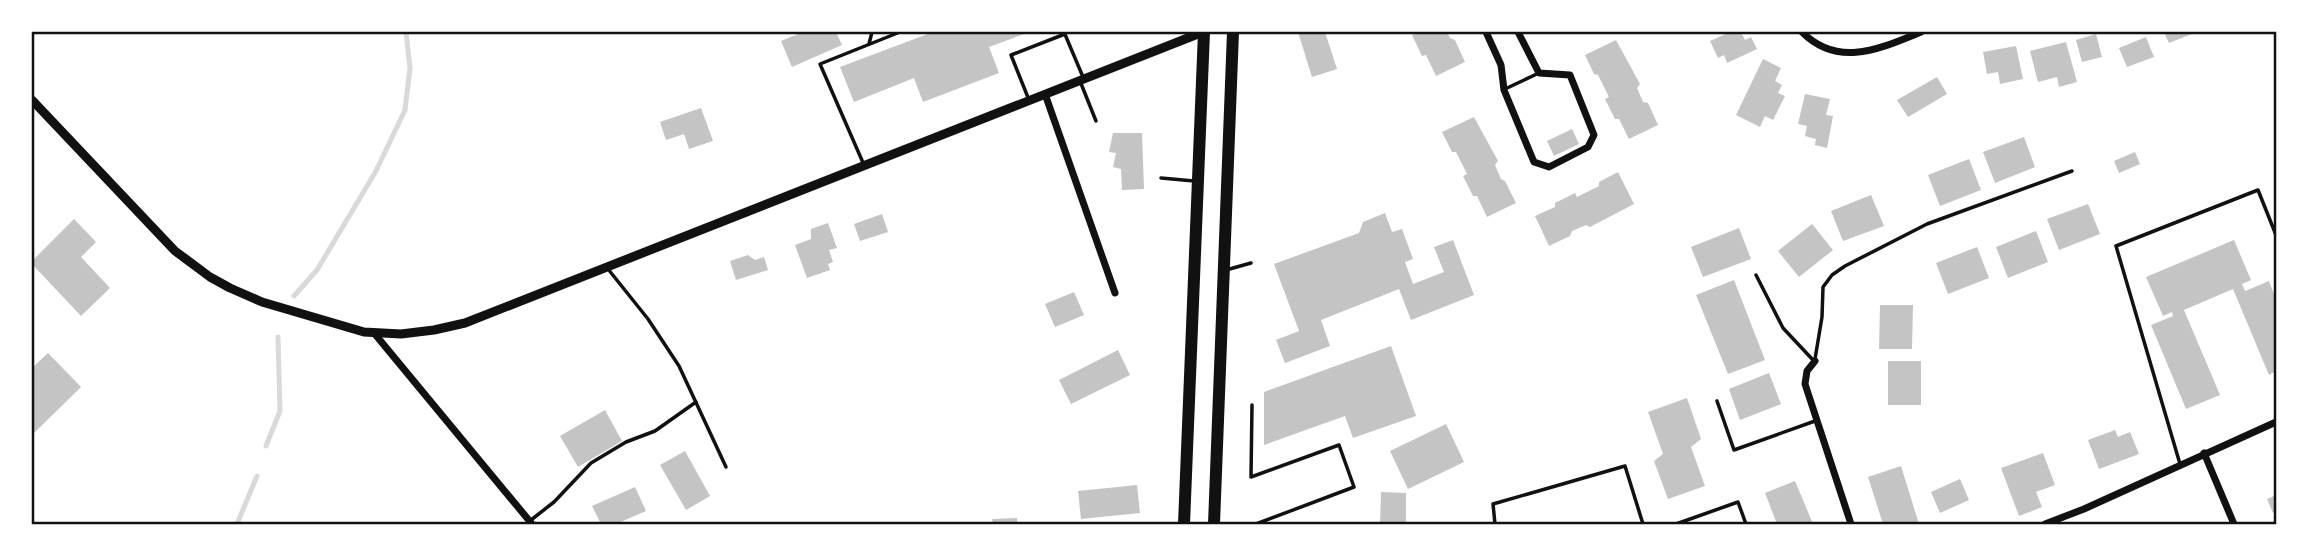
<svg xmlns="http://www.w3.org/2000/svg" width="2308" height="556" font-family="Bitter,serif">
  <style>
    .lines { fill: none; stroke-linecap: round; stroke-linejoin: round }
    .stream { stroke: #d9d9d9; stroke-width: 5 }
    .building { fill: #c4c4c4 }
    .service { stroke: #111; stroke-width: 3.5 }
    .minor { stroke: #111; stroke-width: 7 }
    .tertiary { stroke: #111; stroke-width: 9 }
    .primary { stroke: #111; stroke-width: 12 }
    .neatline { fill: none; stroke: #111; stroke-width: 2.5 }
  </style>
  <rect width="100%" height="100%" fill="#fff"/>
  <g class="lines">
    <!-- stream -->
    <g class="stream">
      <polyline points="294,296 317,270 376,171 405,110 410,68 406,32"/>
      <polyline points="266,446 280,411 278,337"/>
      <polyline points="237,524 257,476"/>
    </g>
  </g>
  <!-- building -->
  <g class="building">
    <polygon points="803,32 836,32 842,45 792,67 781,41"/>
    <polygon points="933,32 1029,32 989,47 999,73 923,102 914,78 854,102 840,67"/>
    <polygon points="1298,32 1325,32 1337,69 1312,77"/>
    <polygon points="1415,32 1447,32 1450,38 1455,40 1465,62 1436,76 1426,55 1422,56 1412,35 1416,33"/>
    <polygon points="1730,32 1741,32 1745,40 1751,37 1757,49 1727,63 1724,55 1718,58 1710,41"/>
    <polygon points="2164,32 2197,32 2169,43"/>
    <polygon points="2096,34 2102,57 2082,62 2076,40"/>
    <polygon points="2146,37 2154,57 2127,67 2119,48"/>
    <polygon points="1616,40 1640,84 1637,88 1643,102 1648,103 1658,125 1629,139 1619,119 1615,119 1605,99 1609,97 1598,75 1594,74 1585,55"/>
    <polygon points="2066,42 2077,82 2059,87 2057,77 2038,82 2030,51"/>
    <polygon points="2016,46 2023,79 2000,84 1998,72 1987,74 1983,52"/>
    <polygon points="1763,59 1781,68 1775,81 1782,85 1778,93 1785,96 1773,120 1765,116 1760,127 1736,115"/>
    <polygon points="1937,77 1947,94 1908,117 1897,100"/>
    <polygon points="1805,94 1830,99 1826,115 1833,116 1827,148 1815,145 1816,139 1805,136 1807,126 1798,124"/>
    <polygon points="701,108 713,141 689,149 684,134 666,140 660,122"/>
    <polygon points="1474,117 1498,161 1495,165 1501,179 1505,181 1516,203 1487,217 1477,196 1473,196 1463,176 1467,174 1456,152 1452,152 1442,132"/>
    <polygon points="1572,129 1579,144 1554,156 1547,141"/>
    <polygon points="1113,133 1142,133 1144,189 1122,190 1121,169 1113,167 1116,153 1109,152"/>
    <polygon points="2024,137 2035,167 1995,183 1983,152"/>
    <polygon points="2135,152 2140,164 2119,173 2114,161"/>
    <polygon points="1969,159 1981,190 1940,206 1928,175"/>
    <polygon points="1618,172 1634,204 1590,227 1586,225 1572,231 1570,236 1549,246 1535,216 1555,207 1555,203 1575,193 1577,197 1599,186 1599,182"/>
    <polygon points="1871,195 1884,226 1843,241 1831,211"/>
    <polygon points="2088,204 2100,234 2059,250 2047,219"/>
    <polygon points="1385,213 1392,232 1402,229 1413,259 1405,262 1413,284 1444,272 1434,247 1453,240 1474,295 1411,320 1399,289 1321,320 1330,346 1285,363 1276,340 1299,331 1274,264 1359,233 1363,222"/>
    <polygon points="882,214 888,232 860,241 854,224"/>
    <polygon points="74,219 96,242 81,257 110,288 81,316 32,264 32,261"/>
    <polygon points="828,223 837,248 829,250 833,262 828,264 830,270 807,278 795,245 811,239 811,229"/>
    <polygon points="1812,224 1833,250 1799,277 1778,251"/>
    <polygon points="1739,228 1751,259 1703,277 1691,247"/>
    <polygon points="2036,231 2048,262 2008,278 1996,247"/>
    <polygon points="2234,240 2251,280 2242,284 2245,291 2269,281 2276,299 2276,371 2269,375 2233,289 2184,310 2220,395 2186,409 2151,325 2173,316 2172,312 2163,316 2146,277"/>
    <polygon points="1977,247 1989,278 1948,294 1936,263"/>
    <polygon points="748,255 755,260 764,257 768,270 736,280 730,261"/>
    <polygon points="1734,280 1765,360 1728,374 1696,295"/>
    <polygon points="1074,292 1084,315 1055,327 1045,304"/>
    <polygon points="1880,305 1913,305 1912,349 1879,349"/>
    <polygon points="1391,346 1416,416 1353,438 1345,416 1264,445 1264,392"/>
    <polygon points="1118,350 1130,375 1071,404 1059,380"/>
    <polygon points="48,353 81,387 32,435 32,368"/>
    <rect x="1888" y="361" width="33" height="44"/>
    <polygon points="1769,373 1781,404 1740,420 1729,389"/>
    <polygon points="1687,398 1701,439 1691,447 1705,486 1668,499 1654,461 1663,454 1648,412"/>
    <polygon points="605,410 622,441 578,467 560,436"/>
    <polygon points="1446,424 1464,462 1408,489 1390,451"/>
    <polygon points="2115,430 2118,437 2130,432 2139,454 2099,469 2088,440"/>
    <polygon points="685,451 710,496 686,510 660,465"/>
    <polygon points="2043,453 2055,485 2036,492 2042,507 2019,516 2001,468"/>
    <polygon points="1901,466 1919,524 1883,524 1868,477"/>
    <polygon points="1960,479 1969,500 1940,513 1931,492"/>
    <polygon points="1795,481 1813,524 1777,524 1765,493"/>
    <polygon points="1137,485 1140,513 1081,519 1078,491"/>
    <polygon points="635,487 646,511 616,524 601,524 592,506"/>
    <polygon points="1381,492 1406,493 1406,524 1380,524"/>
    <polygon points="2276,495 2276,511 2273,513 2267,499"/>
    <polygon points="1017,518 1017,524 993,524 992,519"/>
  </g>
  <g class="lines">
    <!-- service -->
    <g class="service">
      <polyline points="1064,32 1083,77"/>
      <polyline points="869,44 872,32"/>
      <polyline points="1080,81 1096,121"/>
      <polyline points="1505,89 1539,73"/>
      <polyline points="1029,100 1011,55 1065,34"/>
      <polyline points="864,165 820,64 900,32"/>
      <polyline points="1161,178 1194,181"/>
      <polyline points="608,269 648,319 679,366 726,467"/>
      <polyline points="1226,270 1251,263"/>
      <polyline points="1756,275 1783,328 1813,360"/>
      <polyline points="1815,359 1822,317 1823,287 1832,275 1845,266 1927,224 2072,171"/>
      <polyline points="1717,401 1734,450 1815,421"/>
      <polyline points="1252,405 1251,477 1339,445 1354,487 1256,524"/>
      <polyline points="2180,464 2116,246 2258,190 2276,235"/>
      <polyline points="531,520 554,502 591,463 626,442 655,431 696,402"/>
      <polyline points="1495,524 1493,504 1625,466 1643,524"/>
      <polyline points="1676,524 1738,502 1746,524"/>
    </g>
    <!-- minor -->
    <g class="minor">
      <polyline points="1486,32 1501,65 1504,90 1534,162 1549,167 1588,147 1594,135 1570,75 1539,73 1518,32"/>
      <path d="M 1802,32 C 1839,69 1881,48 1921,32"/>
      <polyline points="1045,94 1115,293"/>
      <polyline points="374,333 532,524"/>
      <polyline points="1815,361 1807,371 1805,384 1851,524"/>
      <polyline points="2204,453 2234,524"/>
      <polyline points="2045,524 2084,509 2276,422"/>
    </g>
    <!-- tertiary -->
    <polyline class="tertiary" points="32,100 175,251 210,277 230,288 262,302 364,332 401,334 434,330 465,323 1203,32"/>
    <!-- primary -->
    <g class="primary">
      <polyline points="1184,524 1204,32"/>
      <polyline points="1214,524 1233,32"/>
    </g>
  </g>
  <!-- border -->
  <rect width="2308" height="556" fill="none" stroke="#ffffff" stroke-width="66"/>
  <rect x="33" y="33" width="2242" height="490" class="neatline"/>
</svg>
